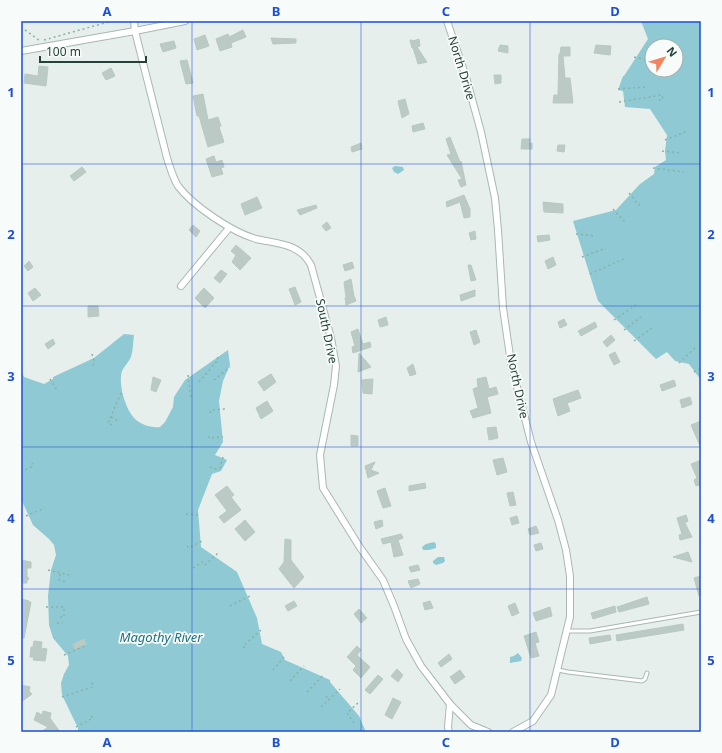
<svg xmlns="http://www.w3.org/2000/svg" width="722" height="753" font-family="'Noto Sans',sans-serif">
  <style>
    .water { fill: #8ec9d4; fill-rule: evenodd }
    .building { fill: #bbcac4; stroke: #b8c9c2 }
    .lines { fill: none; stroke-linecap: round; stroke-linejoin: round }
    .service-casing { stroke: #a8b8b2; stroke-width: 5 }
    .minor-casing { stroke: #a8b8b2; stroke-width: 8 }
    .path { stroke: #86b3a5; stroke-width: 1.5; stroke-dasharray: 2 3; stroke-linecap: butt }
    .service { stroke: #fff; stroke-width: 3 }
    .minor { stroke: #fff; stroke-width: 6 }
    .grid { fill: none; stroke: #1d4ed8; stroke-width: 1; stroke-opacity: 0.55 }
    .labels { text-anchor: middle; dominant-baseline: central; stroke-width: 3.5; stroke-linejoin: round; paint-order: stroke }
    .street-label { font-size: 12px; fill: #24423a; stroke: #f7fbf9 }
    .water-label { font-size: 13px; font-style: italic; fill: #1c6f80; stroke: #f7fbf9 }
    .neatline { fill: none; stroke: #1d4ed8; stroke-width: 1.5 }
    .grid-label { font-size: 13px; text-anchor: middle; font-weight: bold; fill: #1d4ed8 }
  </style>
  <rect width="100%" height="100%" fill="#e6efeb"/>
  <!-- water -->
  <g class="water">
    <path d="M 641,21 L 701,21 L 701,380 L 689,364 L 675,361 L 667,352 L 656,359 L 598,301 L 573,221 L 616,210 L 640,184 L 654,174 L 655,167 L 666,160 L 665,151 L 667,135 L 650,109 L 625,107 L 623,91 L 618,90 L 623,76 L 624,76 L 648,39 ZM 652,46 L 676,46 L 676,70 L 652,70 Z"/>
    <polygon points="395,166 403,167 404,170 398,174 394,172 392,168"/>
    <path d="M 124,334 L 134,335 C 133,342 133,351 131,357 C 129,362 124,366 122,371 C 118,384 125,408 134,418 C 141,425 151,428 160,427 L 165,422 L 173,407 L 174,397 L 185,380 L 228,350 L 230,365 L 223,381 L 219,401 L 223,442 L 215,455 L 227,460 L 221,471 L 212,474 L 198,510 L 201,547 L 237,572 L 257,618 L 262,644 L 281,652 L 285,660 L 330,680 L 330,682 L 359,716 L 366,732 L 78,732 L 78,728 L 62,695 L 61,683 L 64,674 L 69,665 L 68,656 L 53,638 L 49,625 L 48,596 L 51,570 L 56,555 L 54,545 L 49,539 L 33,525 L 21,499 L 21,371 L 24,377 L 44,384 L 53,379 L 53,377 L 94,358 Z"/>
    <polygon points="434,542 436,544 436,548 429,550 423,550 422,547 426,544"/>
    <polygon points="438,557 444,557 445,561 443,563 436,565 433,563 433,561"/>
    <polygon points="518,653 522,658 521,661 510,663 510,657 514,656"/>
  </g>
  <!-- building -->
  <g class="building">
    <polygon points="243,30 246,37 231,43 232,47 220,51 216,39 228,34 229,37"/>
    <polygon points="205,35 209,46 197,50 194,39"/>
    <polygon points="271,38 296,39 296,43 273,44"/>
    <polygon points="419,39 420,46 417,47 427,62 418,64 413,48 412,48 410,40 412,40 413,41"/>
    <polygon points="174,41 176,48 163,52 160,44"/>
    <polygon points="500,45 508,46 508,53 498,51"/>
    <polygon points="596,45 611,46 610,55 594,53"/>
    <polygon points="561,47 570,47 570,56 563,56 565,78 570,78 573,103 553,103 554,95 558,95 559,54 560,54"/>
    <polygon points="187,60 193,83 186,84 180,61"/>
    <polygon points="39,66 48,67 46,86 24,83 25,74 38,76"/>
    <polygon points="111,68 115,76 106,80 102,73"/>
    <polygon points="494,75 501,75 501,83 495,84"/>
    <polygon points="203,94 208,120 218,117 221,126 219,127 224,142 208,147 199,116 197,116 193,96"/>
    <polygon points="405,99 409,114 402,118 398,101"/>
    <polygon points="423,123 425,129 413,132 412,126"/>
    <polygon points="450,137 460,162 461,161 466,185 461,187 458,180 462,179 447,155 451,154 446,139"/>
    <polygon points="522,139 530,139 529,143 532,143 532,149 521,149"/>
    <polygon points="361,143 362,149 352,152 351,147"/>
    <polygon points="558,145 565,145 564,152 557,151"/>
    <polygon points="214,156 216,162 222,160 224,167 221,168 223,174 212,177 206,159"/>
    <polygon points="82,167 86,172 74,181 70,176"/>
    <polygon points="464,195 470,209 470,217 464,218 460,202 447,207 446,202"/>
    <polygon points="257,197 262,208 245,215 241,204"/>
    <polygon points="543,202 563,204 563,213 544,212"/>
    <polygon points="316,205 317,208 300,215 297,210"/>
    <polygon points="327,222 331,228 326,231 322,226"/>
    <polygon points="193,225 200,231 196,237 189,230"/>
    <polygon points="475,231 476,239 471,240 469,233"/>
    <polygon points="549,235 550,240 538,242 537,236"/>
    <polygon points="236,245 251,258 240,270 232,262 236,255 231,251"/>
    <polygon points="553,257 556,265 548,269 545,261"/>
    <polygon points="29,261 33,267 28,271 24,266"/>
    <polygon points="352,262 354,268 345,271 343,265"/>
    <polygon points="468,265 471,265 476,280 471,281"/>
    <polygon points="221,270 227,274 220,283 214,278"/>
    <polygon points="351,279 354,296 356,301 346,305 345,298 346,298 344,282"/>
    <polygon points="295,287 301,302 295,305 289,289"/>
    <polygon points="35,288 41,295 33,301 28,293"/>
    <polygon points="204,288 214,298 205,308 195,298"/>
    <polygon points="475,290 475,296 461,301 460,295"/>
    <polygon points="88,306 98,306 99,316 88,317"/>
    <polygon points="386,317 388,325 380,327 378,320"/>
    <polygon points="564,319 567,325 560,328 558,322"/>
    <polygon points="595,322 597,327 581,336 578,331"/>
    <polygon points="358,329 363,344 370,342 371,347 353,353 352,347 355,346 351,332"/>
    <polygon points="476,330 480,342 474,345 470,332"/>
    <polygon points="611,335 615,340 607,347 603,342"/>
    <polygon points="53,339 55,344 48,349 45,344"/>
    <polygon points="615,352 620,362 614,365 609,355"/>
    <polygon points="359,353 371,367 358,372"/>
    <polygon points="413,364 416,374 410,376 407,368"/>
    <polygon points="271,374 276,382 264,391 258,382"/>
    <polygon points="153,377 161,380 156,392 151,390"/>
    <polygon points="486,377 489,389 496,387 498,394 487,397 491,413 473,418 470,411 478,408 473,389 478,387 477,379"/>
    <polygon points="373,379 372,394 363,393 362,380"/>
    <polygon points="674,380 676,386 662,391 660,385"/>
    <polygon points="578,390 581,398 567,403 570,411 558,416 553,399"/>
    <polygon points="690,397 692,404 682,408 680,400"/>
    <polygon points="267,401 273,411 261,419 256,408"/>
    <polygon points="701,421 701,448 691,425"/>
    <polygon points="496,427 498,438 489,440 487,428"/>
    <polygon points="351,435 358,436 358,446 351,446"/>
    <polygon points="503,458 507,472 497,475 493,460"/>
    <polygon points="701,460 701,489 699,485 696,486 694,480 697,478 691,464"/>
    <polygon points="375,462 371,470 379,473 368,478 365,466"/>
    <polygon points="425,483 426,488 409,491 409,486"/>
    <polygon points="227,486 234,495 231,497 241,510 224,523 219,517 227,511 215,495"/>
    <polygon points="385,488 391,506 383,508 377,491"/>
    <polygon points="513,492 516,505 510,506 507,493"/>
    <polygon points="686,515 688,521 685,523 692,537 680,540 679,535 682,534 677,518"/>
    <polygon points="517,516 519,523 512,525 510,518"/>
    <polygon points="245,520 255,532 245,541 235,529"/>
    <polygon points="382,520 383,526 376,529 374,522"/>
    <polygon points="536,526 539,533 530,535 528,529"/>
    <polygon points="401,534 403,538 398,540 403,555 394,557 391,542 383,544 381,539"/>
    <polygon points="285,539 291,540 291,560 304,577 294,588 279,569 284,562"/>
    <polygon points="541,543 543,549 536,551 534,545"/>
    <polygon points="688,552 692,562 673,557"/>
    <polygon points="21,560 31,562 31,568 27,568 27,576 29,579 27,580 27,583 21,583"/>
    <polygon points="418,565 420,570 411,572 409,567"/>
    <polygon points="701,576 701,595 699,596 694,578"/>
    <polygon points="418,579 420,584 411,588 408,581"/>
    <polygon points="647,597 649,604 619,612 617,607"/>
    <polygon points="21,599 29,601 29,602 31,602 24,638 21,638"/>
    <polygon points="294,601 297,606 288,611 285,606"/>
    <polygon points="430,601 433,608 425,610 423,603"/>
    <polygon points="515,603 519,613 512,616 508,606"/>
    <polygon points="615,606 616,612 593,619 591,613"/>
    <polygon points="550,607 552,616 536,621 533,613"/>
    <polygon points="359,609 367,618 361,623 354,614"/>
    <polygon points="683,624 684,630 617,641 616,635"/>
    <polygon points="536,632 539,642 535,643 539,656 531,658 524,636"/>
    <polygon points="610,635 611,640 590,644 589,638"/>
    <polygon points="84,639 86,644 75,649 73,644"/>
    <polygon points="34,641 42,642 41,648 47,649 45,661 33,660 34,657 30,657 31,647 33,647"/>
    <polygon points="357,646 361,650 357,655 370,667 361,678 353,670 356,666 347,657"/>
    <polygon points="449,654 452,659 441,667 438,663"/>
    <polygon points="397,669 403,675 398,682 391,676"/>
    <polygon points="460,670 465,677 455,684 450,677"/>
    <polygon points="378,675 383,679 370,694 365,690"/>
    <polygon points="21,685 30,687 29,691 32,694 21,702"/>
    <polygon points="393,698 401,702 392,719 385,715"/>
    <polygon points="43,711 51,713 50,718 60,732 41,732 48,727 34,720 37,712 42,715"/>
  </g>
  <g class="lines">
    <!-- service casing -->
    <g class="service-casing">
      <g id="service">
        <polyline points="568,631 590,631 701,612"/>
        <polyline points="558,670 568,672 642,681 645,679 647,673"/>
      </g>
    </g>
    <!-- minor casing -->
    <g class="minor-casing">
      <g id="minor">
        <path d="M 134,21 L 135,31 L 167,158 C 170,167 173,178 178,186 C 193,206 232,232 256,239 C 278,244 299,243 311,265 L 331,338 L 336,366 L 334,385 L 320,455 L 323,488 L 359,546 L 383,580 L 394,606 L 406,639 L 421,666 L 450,704 L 471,725 L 488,732"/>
        <polyline points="447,21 466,77 481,132 495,198 498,230 503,308 511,363 531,442 558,520 566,550 570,576 570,617 551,695 533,721 513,732"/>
        <polyline points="21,51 135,31 185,21"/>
        <polyline points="181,286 229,228"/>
        <polyline points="449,732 448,727 450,704"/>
      </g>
    </g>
    <!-- path -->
    <g class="path">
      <polyline points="21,27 40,41"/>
      <polyline points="44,40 112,21"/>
      <polyline points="634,57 652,61"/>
      <polyline points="618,89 647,87"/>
      <polyline points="619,102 662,95 663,99 658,100"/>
      <polyline points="665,140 685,132 685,135"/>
      <polyline points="662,151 680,153 680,155"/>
      <polyline points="653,168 684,172"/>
      <polyline points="629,193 639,205 641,203"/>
      <polyline points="613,209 624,221 626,219"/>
      <polyline points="576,234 596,236"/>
      <polyline points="582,257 606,248"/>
      <polyline points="590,274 624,259"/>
      <polyline points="614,320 636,305"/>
      <polyline points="624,330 641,317"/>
      <polyline points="634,341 652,328"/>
      <polyline points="92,354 94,361 93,366"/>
      <polyline points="679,363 697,346"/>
      <polyline points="694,372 701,368"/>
      <polyline points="188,375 191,400"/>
      <polyline points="50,379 58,392"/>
      <polyline points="214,380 230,367"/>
      <polyline points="199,382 218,360 217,354"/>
      <polyline points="210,413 211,410 225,409"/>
      <polyline points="111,417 118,421"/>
      <polyline points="112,425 108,423 121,393"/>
      <polyline points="209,436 209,438 223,437"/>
      <polyline points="210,467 214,469 220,468 223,457"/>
      <polyline points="21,472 33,466 32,463"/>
      <polyline points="186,514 200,515"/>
      <polyline points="26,516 45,508"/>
      <polyline points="187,546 189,548 202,541"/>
      <polyline points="193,568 202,562 205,565 218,553"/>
      <polyline points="48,570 69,575"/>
      <polyline points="60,574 59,580 67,582"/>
      <polyline points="230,606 250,596"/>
      <polyline points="46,607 64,607 64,617 57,617"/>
      <polyline points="57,623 63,623"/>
      <polyline points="245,648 243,646 261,630"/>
      <polyline points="64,655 85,646"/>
      <polyline points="273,670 285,656"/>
      <polyline points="290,681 304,666"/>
      <polyline points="307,692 324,674"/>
      <polyline points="326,696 329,699"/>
      <polyline points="62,697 93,687 91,680"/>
      <polyline points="321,707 340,689"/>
      <polyline points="354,723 347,713 358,703"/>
      <polyline points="76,727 93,718 91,715"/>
    </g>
    <!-- service -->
    <use href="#service" class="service"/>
    <!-- minor -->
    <use href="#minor" class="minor"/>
  </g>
  <!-- grid -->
  <path class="grid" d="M 192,21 L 192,732M 361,21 L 361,732M 530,21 L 530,732M 21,164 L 701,164M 21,306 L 701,306M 21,447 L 701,447M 21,589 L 701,589"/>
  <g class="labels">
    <!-- street labels -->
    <g class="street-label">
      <text transform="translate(462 68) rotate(73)">North Drive</text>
      <text transform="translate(327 331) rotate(78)">South Drive</text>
      <text transform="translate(518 386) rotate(78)">North Drive</text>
    </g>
    <!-- water labels -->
    <g class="water-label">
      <text x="161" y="637">Magothy River</text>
    </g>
  </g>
  <!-- border -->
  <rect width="722" height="753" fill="none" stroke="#f7fbf9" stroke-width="44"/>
  <!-- north arrow -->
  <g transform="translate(664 58) rotate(52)"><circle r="19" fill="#f7fbf9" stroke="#a3b1ad"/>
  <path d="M0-3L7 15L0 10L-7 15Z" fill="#f4845f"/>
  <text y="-6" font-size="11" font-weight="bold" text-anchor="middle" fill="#24423a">N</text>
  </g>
  <!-- scale -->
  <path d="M40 56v6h106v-6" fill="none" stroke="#24423a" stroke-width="2"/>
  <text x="46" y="56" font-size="12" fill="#24423a" stroke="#f7fbf9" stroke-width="3" paint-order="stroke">100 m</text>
  <rect x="22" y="22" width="678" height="709" class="neatline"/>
  <g class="grid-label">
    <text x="107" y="16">A</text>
    <text x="276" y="16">B</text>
    <text x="446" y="16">C</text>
    <text x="615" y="16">D</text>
    <text x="11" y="97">1</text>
    <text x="711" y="97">1</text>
    <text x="11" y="239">2</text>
    <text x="711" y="239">2</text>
    <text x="11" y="381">3</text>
    <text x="711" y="381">3</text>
    <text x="11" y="523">4</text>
    <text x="711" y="523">4</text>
    <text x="11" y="665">5</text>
    <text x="711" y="665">5</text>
    <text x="107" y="747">A</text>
    <text x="276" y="747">B</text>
    <text x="446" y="747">C</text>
    <text x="615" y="747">D</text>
  </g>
</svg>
